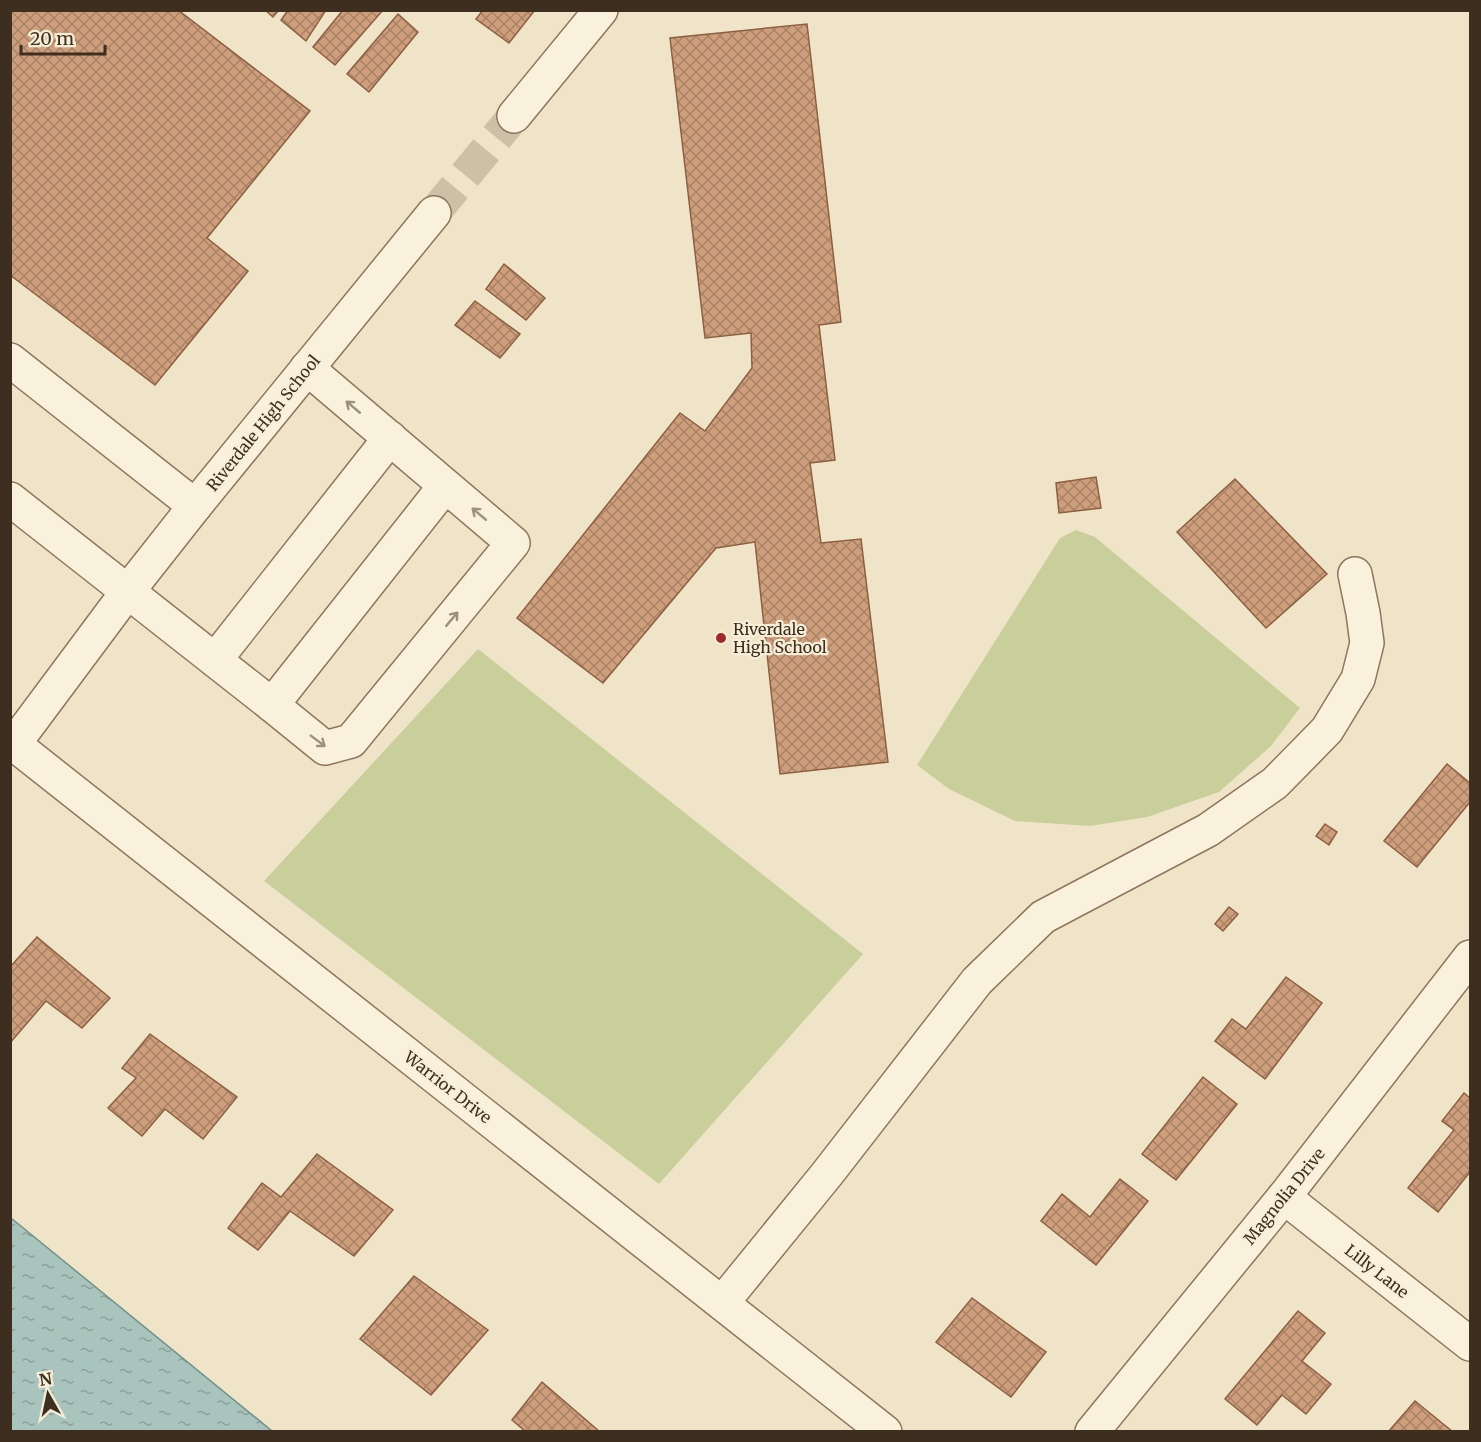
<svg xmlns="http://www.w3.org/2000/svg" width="1481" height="1442" font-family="Merriweather,serif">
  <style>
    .pitch { fill: #c9cf9b }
    .water { fill: url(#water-ripples); stroke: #6f938a; stroke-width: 1.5 }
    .building { fill: url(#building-cross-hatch); stroke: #8d5f41; stroke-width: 1.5 }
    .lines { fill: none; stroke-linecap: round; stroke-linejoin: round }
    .minor-tunnel { stroke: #ccc0a6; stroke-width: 33; stroke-dasharray: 33 16; stroke-linecap: butt }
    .minor-casing { stroke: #8d765c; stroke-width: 36 }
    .minor { stroke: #faf1dc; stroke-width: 33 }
    .oneway { stroke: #9c907e }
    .poi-dot { fill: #9e2a2b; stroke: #f7eed8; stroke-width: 2 }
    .labels { text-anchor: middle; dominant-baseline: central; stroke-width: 4.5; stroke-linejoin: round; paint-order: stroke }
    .street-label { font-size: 16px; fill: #3d2e20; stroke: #f7eed8 }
    .poi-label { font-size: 16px; fill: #3d2e20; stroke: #f7eed8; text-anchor: start }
  </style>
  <defs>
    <pattern id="water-ripples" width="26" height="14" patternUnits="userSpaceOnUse" patternTransform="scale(1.5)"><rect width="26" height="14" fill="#a9c4bc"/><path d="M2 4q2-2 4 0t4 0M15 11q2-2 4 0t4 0" fill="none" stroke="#8ba098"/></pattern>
    <pattern id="building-cross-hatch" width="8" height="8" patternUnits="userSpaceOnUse" patternTransform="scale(1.5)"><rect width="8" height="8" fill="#cf9f7d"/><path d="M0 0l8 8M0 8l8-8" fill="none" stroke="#a98266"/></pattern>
  </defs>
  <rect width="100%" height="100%" fill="#f0e4c8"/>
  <!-- pitch -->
  <g class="pitch">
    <polygon points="1076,530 1095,537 1300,708 1271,746 1219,792 1147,817 1090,826 1015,821 949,789 917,765 1060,538"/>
    <polygon points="478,649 863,954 659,1184 264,881"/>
  </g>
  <!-- water -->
  <polygon class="water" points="11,1218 272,1431 11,1431"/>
  <!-- building -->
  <g class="building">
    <polygon points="10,10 178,10 310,111 207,238 248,271 155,385 10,275"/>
    <polygon points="265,10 279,10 273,17"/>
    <polygon points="288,10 326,10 306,41 281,20"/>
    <polygon points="343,10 383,10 335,65 313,47"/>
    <polygon points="483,10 535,10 509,43 476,19"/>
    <polygon points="398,14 418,32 369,92 347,74"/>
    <polygon points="807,24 841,322 819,325 835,460 810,463 821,543 861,539 888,762 780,774 755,542 716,548 603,683 517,618 680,413 705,431 752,368 751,333 705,338 670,38"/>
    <polygon points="504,264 545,298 526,320 486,289"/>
    <polygon points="475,301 520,334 500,358 455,325"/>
    <polygon points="1096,477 1101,508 1059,513 1056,483"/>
    <polygon points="1235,479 1327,574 1266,628 1177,532"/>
    <polygon points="1447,764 1470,783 1470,802 1417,867 1384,841"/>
    <polygon points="1325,824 1337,832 1329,845 1316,836"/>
    <polygon points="1229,907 1238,914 1223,931 1215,924"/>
    <polygon points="37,937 110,998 82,1028 46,1001 10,1043 10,967"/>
    <polygon points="1286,977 1322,1003 1265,1079 1215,1041 1232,1019 1246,1029"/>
    <polygon points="150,1034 237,1097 203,1139 165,1109 142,1136 108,1108 136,1078 122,1068"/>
    <polygon points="1203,1077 1237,1104 1176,1180 1142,1154"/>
    <polygon points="1464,1093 1470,1098 1470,1172 1438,1212 1408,1188 1454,1130 1442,1121"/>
    <polygon points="317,1154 393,1210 354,1256 290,1211 258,1250 228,1228 262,1183 281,1197"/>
    <polygon points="1120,1179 1148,1201 1096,1265 1041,1221 1062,1194 1090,1217"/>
    <polygon points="414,1276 488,1330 431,1395 360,1339"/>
    <polygon points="972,1298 1046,1352 1011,1397 936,1342"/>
    <polygon points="1298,1311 1325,1333 1302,1361 1331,1384 1306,1414 1282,1395 1257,1425 1225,1399"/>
    <polygon points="542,1382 600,1432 526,1432 512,1420"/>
    <polygon points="1415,1401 1453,1432 1388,1432"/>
  </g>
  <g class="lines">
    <!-- minor-tunnel -->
    <polyline class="minor-tunnel" points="434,213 514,116"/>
    <!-- minor casing -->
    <g class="minor-casing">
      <g id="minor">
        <polyline points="514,116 601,10"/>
        <polyline points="10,360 195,506"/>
        <polyline points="10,499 272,705 325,748 351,741 513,543 307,368"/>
        <polyline points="215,660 390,438"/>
        <polyline points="272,705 445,486"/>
        <polyline points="10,741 885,1432"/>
        <polyline points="14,744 128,591 195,506 434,213"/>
        <polyline points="1284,1197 1470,1344"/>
        <polyline points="722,1303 827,1174 977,981 1043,917 1208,830 1275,783 1327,730 1358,679 1367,643 1363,613 1355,574"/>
        <polyline points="1092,1432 1284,1197 1470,957"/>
      </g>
    </g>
    <!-- minor -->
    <use href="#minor" class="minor"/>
  </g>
  <!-- one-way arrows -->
  <defs><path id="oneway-shaft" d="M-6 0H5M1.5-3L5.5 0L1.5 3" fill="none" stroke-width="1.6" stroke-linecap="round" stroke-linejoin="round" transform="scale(1.5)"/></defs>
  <g class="oneway">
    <use href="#oneway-shaft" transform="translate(353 407) rotate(-140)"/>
    <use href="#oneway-shaft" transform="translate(479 514) rotate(-140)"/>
    <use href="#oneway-shaft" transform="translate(452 619) rotate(-50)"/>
    <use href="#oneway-shaft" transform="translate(318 741) rotate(37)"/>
  </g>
  <!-- markers -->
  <circle class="poi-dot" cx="721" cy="638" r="6"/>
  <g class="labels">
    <!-- street labels -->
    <g class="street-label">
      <text transform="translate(263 423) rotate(-51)">Riverdale High School</text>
      <text transform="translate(448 1087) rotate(38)">Warrior Drive</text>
      <text transform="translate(1284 1196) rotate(-51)">Magnolia Drive</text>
      <text transform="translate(1377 1271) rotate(38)">Lilly Lane</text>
    </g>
    <!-- poi labels -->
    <g class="poi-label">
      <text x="733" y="629">Riverdale<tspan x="733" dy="18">High School</tspan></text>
    </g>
  </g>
  <!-- border -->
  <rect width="1481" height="1442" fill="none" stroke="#3d2e20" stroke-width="24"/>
  <!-- north arrow -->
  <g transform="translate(48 1394) rotate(351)" stroke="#f7eed8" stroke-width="4.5" paint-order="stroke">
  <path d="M0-4.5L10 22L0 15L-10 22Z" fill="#3d2e20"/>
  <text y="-9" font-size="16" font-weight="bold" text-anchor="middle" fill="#3d2e20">N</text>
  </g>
  <!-- scale -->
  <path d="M21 45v9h84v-9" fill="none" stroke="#3d2e20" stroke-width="3"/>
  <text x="30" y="45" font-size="18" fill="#3d2e20" stroke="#f7eed8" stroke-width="4.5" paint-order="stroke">20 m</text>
</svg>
